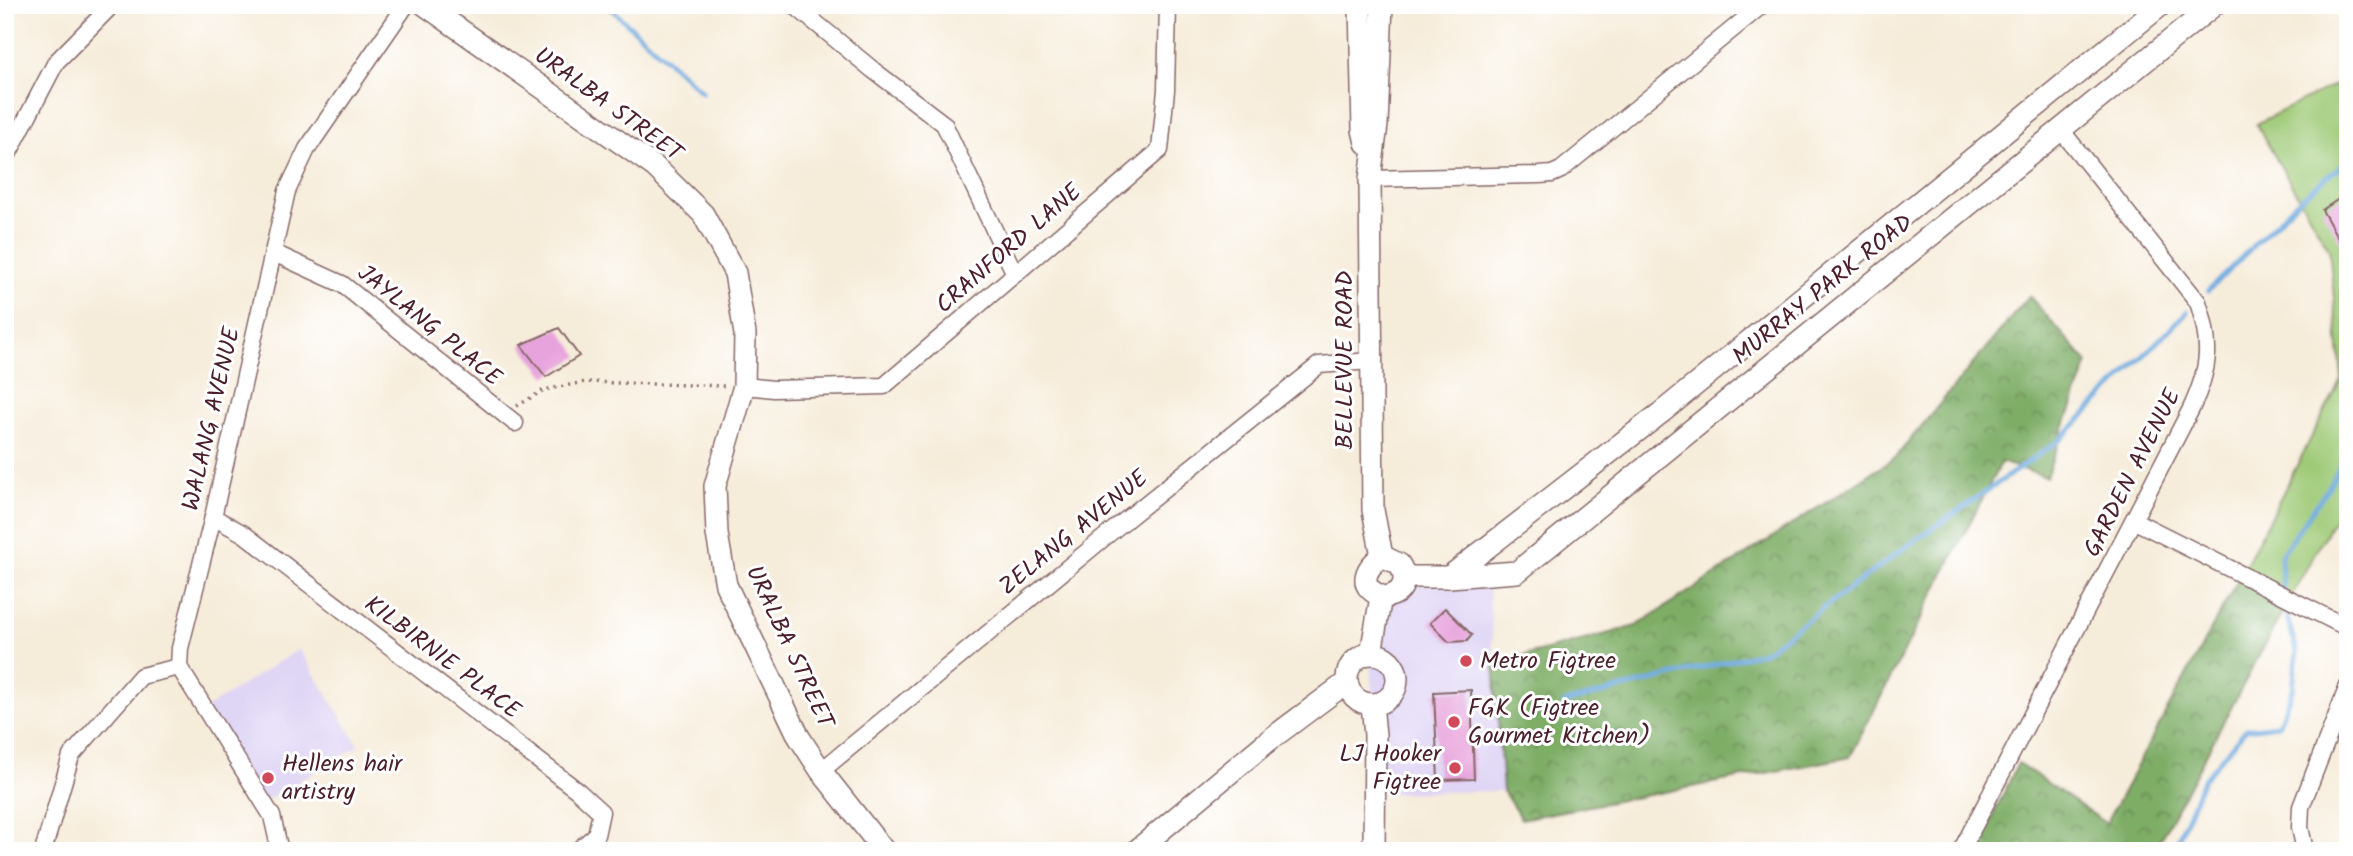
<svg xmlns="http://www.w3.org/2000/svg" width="2353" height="856" font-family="Kalam,sans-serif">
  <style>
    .built { fill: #dfd5f5 }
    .grass { fill: #9dc975; stroke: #747450; stroke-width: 2 }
    .forest { fill: url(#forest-crowns); stroke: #646648; stroke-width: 2 }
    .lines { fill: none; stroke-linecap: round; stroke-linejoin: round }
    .stream { stroke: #6ca8dd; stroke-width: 5 }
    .building { fill: #e7a3db }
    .minor-casing { stroke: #866768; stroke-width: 19 }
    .tertiary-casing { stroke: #866768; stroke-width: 24 }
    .path { stroke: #866768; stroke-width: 3.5; stroke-dasharray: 2 5; stroke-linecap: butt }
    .minor { stroke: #fff; stroke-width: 16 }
    .tertiary { stroke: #fff; stroke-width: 21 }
    .poi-dot { fill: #d1495b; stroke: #fff; stroke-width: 2.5 }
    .labels { text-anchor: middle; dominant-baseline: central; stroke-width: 6; stroke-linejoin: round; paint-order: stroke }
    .street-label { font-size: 24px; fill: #4a1f2b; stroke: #fff }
    .poi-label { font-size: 24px; fill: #4a1f2b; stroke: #fff; text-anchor: start }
  </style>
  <defs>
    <pattern id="forest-crowns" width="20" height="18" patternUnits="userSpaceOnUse" patternTransform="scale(1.75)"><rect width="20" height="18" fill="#7ead66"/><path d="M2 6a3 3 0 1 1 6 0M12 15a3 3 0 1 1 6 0" fill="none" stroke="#698c54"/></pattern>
  </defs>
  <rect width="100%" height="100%" fill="#fff"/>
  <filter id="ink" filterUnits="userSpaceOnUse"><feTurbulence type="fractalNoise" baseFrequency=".0143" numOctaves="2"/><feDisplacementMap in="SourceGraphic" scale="14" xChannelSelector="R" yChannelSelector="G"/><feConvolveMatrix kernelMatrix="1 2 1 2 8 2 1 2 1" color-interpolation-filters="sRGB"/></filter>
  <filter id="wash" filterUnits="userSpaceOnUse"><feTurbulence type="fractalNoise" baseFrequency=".00686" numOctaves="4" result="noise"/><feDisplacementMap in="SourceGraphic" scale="28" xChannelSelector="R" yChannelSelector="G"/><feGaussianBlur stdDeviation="1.57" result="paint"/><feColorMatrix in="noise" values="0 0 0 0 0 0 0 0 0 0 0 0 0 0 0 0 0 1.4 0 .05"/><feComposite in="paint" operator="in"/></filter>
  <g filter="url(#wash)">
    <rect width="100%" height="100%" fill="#f6ecda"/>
    <!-- built -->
    <g class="built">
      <polygon points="1488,574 1503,791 1381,793 1372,704 1371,653 1385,597 1402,588"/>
      <polygon points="299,649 359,746 263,802 205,709"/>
    </g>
    <!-- grass -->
    <polygon class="grass" points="2348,78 2348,504 2330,526 2289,600 2240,576 2342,378 2329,249 2256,124"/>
    <!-- forest -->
    <g class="forest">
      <polygon points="2029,296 2088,363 2046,477 2001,462 1850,757 1521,819 1503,791 1494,664 1636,626 1896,457"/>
      <polygon points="2240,576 2289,600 2154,851 1976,851 2018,763 2106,823"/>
    </g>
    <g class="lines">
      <!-- stream -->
      <g class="stream">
        <polyline points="607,5 702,92"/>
        <polyline points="2208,291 2300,199 2348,160"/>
        <polyline points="1564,703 1764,652 1906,547 2060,440 2187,312"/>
        <polyline points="2173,851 2203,780 2246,729 2278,725 2293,689 2297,651 2283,603 2281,555 2328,488 2348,451"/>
      </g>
    </g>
    <g id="blocks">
      <!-- building -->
      <g class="building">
        <polygon points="2345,195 2348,200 2348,256 2322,210"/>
        <polygon points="559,328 579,356 546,377 521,345"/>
        <polygon points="1445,608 1472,635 1467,641 1449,642 1430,623"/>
        <polygon points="1471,690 1474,779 1438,780 1434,692"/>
      </g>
    </g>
  </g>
  <g filter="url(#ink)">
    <use href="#blocks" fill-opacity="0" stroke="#866768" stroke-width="2"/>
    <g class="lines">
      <!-- minor casing -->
      <g class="minor-casing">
        <g id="minor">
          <polyline points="794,5 873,70 944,124 1015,274"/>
          <polyline points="5,160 56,62 112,5"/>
          <polyline points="1370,179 1539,175 1552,174 1561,170 1762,5"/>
          <polyline points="274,253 342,284 515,423"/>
          <polyline points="744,386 774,389 884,386 1160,150 1166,90 1168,5"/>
          <polyline points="213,517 244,534 578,791 601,812 596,835 577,851"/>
          <polyline points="2135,521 2348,628"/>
          <polyline points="821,771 1117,527 1319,365 1370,361"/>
          <polyline points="43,851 71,756 141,676 179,667"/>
          <polyline points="280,851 272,816 179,667 180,648 213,517 287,191 307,149 406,5"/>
          <path d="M 1961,851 L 2191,409 C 2210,368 2212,344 2198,302 L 2061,130"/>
          <polyline points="2305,851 2300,827 2301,807 2348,686"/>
        </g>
      </g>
      <!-- tertiary casing -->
      <g class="tertiary-casing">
        <g id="tertiary">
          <polyline points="425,5 655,167 703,214 735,273 745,334 744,386 715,486 717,534 726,585 799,737 821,771 884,851"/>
          <polyline points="1360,5 1363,130 1366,143"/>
          <polyline points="1382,556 1373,510 1370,179 1377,125 1382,5"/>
          <path d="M 1382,556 L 1399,564 C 1409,579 1404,594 1385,597 C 1357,589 1363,570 1382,556 Z"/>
          <polyline points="1405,577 1449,577 1517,572 2214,5"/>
          <polyline points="1449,577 1662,412 2161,5"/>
          <polyline points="1371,653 1381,597"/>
          <circle cx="1372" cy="679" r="25"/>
          <polyline points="1372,704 1375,735 1374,851"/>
          <polyline points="1136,851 1268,741 1347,682"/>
        </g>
      </g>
      <!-- path -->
      <polyline class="path" points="517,406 544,390 585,382 725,386"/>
      <!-- minor -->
      <use href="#minor" class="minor"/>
      <!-- tertiary -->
      <use href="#tertiary" class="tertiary"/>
    </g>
  </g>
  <!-- markers -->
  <g class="poi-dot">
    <circle cx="1466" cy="661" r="7"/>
    <circle cx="1454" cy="722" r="7"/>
    <circle cx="1455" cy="768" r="7"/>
    <circle cx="268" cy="778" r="7"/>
  </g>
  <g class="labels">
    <!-- street labels -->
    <g class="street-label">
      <text transform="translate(608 105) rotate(36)">URALBA STREET</text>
      <text transform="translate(1009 249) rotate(-41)">CRANFORD LANE</text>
      <text transform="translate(1823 290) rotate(-39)">MURRAY PARK ROAD</text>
      <text transform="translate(429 326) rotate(39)">JAYLANG PLACE</text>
      <text transform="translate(1345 360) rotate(-90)">BELLEVUE ROAD</text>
      <text transform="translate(212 419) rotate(-77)">WALANG AVENUE</text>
      <text transform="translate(2133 473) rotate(-63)">GARDEN AVENUE</text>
      <text transform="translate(1074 533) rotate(-39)">ZELANG AVENUE</text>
      <text transform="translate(789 647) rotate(65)">URALBA STREET</text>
      <text transform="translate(442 658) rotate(37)">KILBIRNIE PLACE</text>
    </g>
    <!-- poi labels -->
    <g class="poi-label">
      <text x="1480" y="661">Metro Figtree</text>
      <text x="1468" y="708">FGK (Figtree<tspan x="1468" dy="28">Gourmet Kitchen)</tspan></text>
      <text x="1441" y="754" text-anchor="end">LJ Hooker<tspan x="1441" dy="28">Figtree</tspan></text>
      <text x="282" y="764">Hellens hair<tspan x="282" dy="28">artistry</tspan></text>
    </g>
  </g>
  <!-- margin -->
  <rect width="2353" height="856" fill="none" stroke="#fff" stroke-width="28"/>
</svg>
